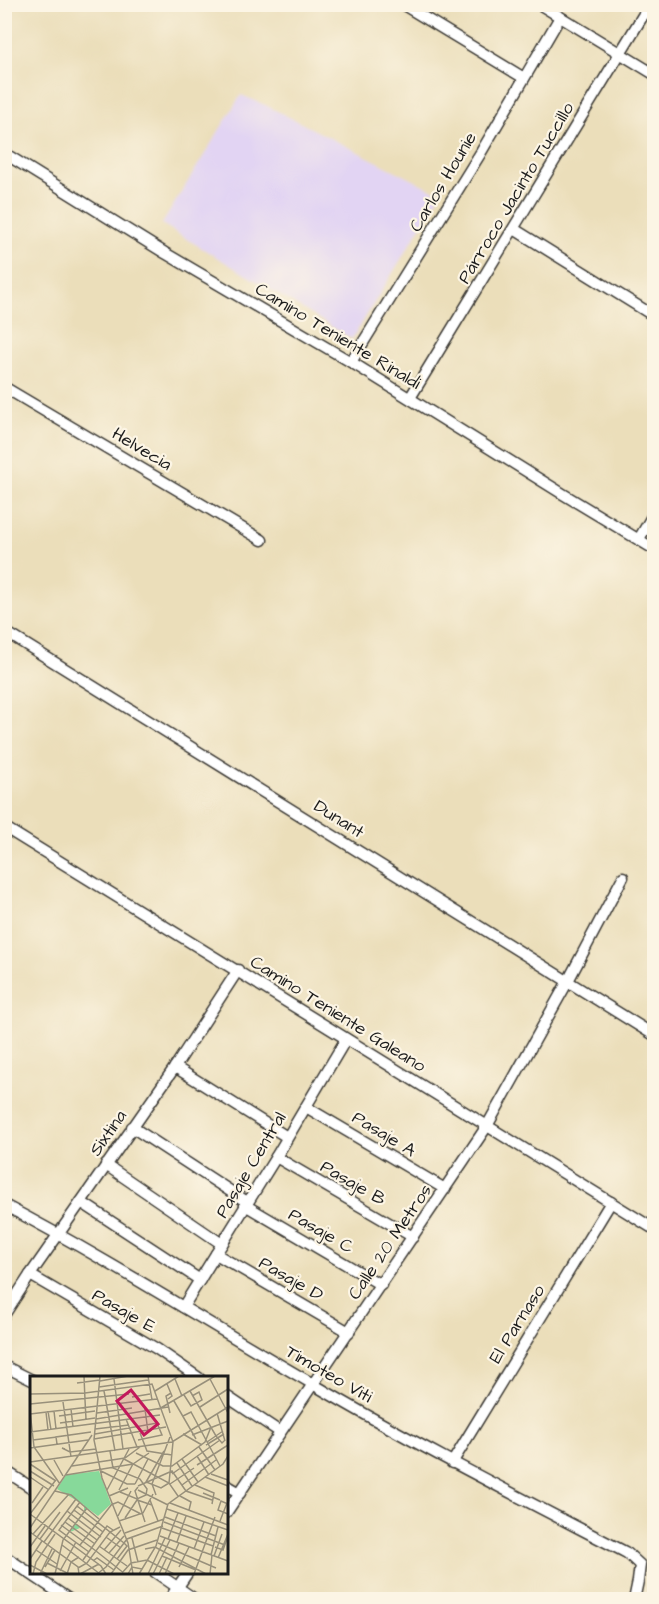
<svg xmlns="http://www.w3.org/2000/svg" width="659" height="1604" font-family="'Architects Daughter',sans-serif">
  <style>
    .built { fill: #e2d4f3 }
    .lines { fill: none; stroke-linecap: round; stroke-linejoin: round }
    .street-casing { stroke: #3b3934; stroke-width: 13 }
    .street { stroke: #fff; stroke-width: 10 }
    .labels { text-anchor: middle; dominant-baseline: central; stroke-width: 4.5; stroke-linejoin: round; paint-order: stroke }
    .street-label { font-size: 18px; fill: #1c1c1c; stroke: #fcf5e5 }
    .inset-road { fill: none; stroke: #98907b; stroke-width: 1.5 }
    .view { fill: #c2185b; fill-opacity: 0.15; stroke: #c2185b; stroke-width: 3 }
    .inset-edge { fill: none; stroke: #1c1c1c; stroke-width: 3 }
  </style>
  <rect width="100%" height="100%" fill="#fcf5e5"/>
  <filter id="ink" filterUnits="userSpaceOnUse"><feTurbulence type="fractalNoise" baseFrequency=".0167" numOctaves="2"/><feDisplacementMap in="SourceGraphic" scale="12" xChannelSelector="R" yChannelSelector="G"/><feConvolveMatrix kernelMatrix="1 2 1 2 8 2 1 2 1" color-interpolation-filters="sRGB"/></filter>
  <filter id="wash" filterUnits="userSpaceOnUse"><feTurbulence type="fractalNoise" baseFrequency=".008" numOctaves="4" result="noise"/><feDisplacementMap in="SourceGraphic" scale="24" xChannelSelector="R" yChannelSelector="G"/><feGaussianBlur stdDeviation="1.35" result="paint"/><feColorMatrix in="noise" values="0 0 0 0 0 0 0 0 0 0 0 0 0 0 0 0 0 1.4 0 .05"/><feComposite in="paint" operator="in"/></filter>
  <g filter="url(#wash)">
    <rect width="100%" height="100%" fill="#ebdeba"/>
    <!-- built -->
    <polygon class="built" points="241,95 265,105 441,194 352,339 162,224"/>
  </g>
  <g filter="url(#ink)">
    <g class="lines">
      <!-- street casing -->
      <g class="street-casing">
        <g id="street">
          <polyline points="402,4 524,78"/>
          <polyline points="539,4 654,74"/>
          <polyline points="4,153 165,253 351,362 563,494 654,549"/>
          <polyline points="514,229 654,316"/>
          <polyline points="351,362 480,154 560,17"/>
          <polyline points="4,387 262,540"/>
          <polyline points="410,398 650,4"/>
          <polyline points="639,539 654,513"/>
          <polyline points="4,631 654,1035"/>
          <polyline points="4,827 654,1229"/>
          <polyline points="175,1067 287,1137"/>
          <polyline points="306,1107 445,1189"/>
          <polyline points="132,1127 247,1202"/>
          <polyline points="276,1157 413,1237"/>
          <polyline points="106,1165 222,1244"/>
          <polyline points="81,1202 200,1280"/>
          <path d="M 4,1205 C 109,1260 209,1324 311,1383 C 414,1444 521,1498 627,1553 L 640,1565 L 638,1581 L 634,1600"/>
          <polyline points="245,1205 381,1285"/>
          <polyline points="216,1254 349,1332"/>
          <polyline points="30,1275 157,1349 199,1378"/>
          <polyline points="183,1307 276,1157 346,1039"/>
          <polyline points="4,1315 30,1275 175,1067 238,970"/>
          <polyline points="4,1366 32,1380"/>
          <polyline points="226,1396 280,1432"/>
          <polyline points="452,1463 611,1202"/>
          <polyline points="4,1470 32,1488"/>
          <polyline points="226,1485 240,1493"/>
          <polyline points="226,1513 487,1126 568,981 623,877"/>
          <polyline points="4,1556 70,1600"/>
          <polyline points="155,1572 196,1600"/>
          <polyline points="169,1600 188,1572"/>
        </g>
      </g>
      <!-- street -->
      <use href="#street" class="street"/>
    </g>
  </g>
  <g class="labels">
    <!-- street labels -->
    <g class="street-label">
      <text transform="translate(443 182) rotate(-59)">Carlos Hounie</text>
      <text transform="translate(516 193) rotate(-59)">Párroco Jacinto Tuccillo</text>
      <text transform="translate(338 336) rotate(31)">Camino Teniente Rinaldi</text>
      <text transform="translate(142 449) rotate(31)">Helvecia</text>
      <text transform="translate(339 819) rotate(32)">Dunant</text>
      <text transform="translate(338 1014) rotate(32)">Camino Teniente Galeano</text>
      <text transform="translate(108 1133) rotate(-55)">Sixtina</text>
      <text transform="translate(384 1134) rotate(31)">Pasaje A</text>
      <text transform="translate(251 1165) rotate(-59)">Pasaje Central</text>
      <text transform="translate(353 1183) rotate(30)">Pasaje B</text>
      <text transform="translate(321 1231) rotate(30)">Pasaje C</text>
      <text transform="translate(390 1242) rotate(-56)">Calle 20 Metros</text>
      <text transform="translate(291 1279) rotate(30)">Pasaje D</text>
      <text transform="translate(124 1311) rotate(30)">Pasaje E</text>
      <text transform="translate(517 1324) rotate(-58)">El Parnaso</text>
      <text transform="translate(329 1374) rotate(30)">Timoteo Viti</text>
    </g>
  </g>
  <!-- overview -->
  <g transform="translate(30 1376)">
    <rect width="198" height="198" fill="#ebdeba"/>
    <path d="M 48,80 L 36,99 L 69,95 L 81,128 L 68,140 L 57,132 L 57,133 L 46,148 L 50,152 L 40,156 L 54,136 L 54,129 L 27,113 Z" fill="#87d99a"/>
    <path class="inset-road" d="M 54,0 L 55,24M 70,0 L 64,64 L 72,102 L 98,167 L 103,198M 118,0 L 122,24M 84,3 L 93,73M 145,3 L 152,20M 180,3 L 198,37M 70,5 L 98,0M 47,7 L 70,4M 137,8 L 142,20 L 138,23M 69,11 L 118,4M 74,15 L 85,75M 125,15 L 149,0M 160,15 L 186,60 L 192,67 L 195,64M 0,18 L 55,17 L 122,8 L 143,66 L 139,107M 154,19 L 161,30 L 172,24 L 169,16 L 162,20M 102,21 L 120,18M 55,24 L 56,43M 144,25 L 166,63M 33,26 L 41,81M 0,28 L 99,18M 170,31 L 198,13M 41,33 L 43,51M 115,33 L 118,56M 129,33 L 185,0M 0,35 L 4,71 L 30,108M 18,35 L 21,54M 24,35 L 26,53M 16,36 L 18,54M 67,37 L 102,32M 140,37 L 136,20 L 141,17M 187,37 L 195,65M 0,38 L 127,23M 29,40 L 65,35M 153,40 L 161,36 L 190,90M 66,43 L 138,31M 96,43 L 107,71M 30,47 L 65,42M 65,53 L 99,49M 0,56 L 130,39M 110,57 L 117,75 L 142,79M 65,58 L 127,47 L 132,59 L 108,64M 153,58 L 172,69M 162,59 L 198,45M 64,63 L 136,51M 3,64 L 27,61M 177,66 L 193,55M 27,68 L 26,61 L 61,56M 176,69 L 194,58M 169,71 L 185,94M 0,72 L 58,64M 35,73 L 32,72 L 40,76 L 66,73M 80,75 L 83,92 L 110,103 L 117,113 L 116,119 L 107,123 L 90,116M 134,75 L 116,106 L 131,112 L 139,107M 106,77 L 133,90 L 142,90 L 175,66 L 181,51M 167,80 L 179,99M 94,83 L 139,107 L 148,120M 152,83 L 168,106M 24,84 L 33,100M 0,86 L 142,66 L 198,31M 147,87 L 162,110M 0,88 L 26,105M 167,89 L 198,69M 42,90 L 95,82 L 110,71M 0,95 L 24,110M 71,95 L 97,108 L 105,108M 142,98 L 190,64M 181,98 L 198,104M 36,99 L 103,88 L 119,77M 0,101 L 19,114M 175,101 L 198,110M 105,108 L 118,83M 140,108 L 164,92M 152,109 L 186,84M 165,109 L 184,117 L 182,128M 108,110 L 142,95 L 156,115 L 182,124M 108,111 L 105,115 L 115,146M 77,114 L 99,73M 89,114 L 103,88M 108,114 L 138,129M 25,115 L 41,119 L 69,143M 173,117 L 190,124M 126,119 L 122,108 L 140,61M 79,120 L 98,112M 150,120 L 161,126 L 159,134M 120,124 L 128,145M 50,126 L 29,154 L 59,176M 2,127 L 13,111M 140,127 L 198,149M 83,128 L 88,126 L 111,138M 198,128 L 191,125 L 188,134 L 198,138M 47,130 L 94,167M 137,133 L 198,154M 44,134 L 73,156M 37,135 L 71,161M 0,138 L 71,190 L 76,198M 0,138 L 25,105M 88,140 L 101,115M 135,141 L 186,160M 38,142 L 67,164M 95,142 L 107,124 L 122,129M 89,145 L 113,137 L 123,118M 190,145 L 197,127M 35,146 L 65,168M 134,146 L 195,169M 31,149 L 66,175M 0,152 L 62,59M 132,152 L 183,170M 0,156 L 48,191 L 49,198M 95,157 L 134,143M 3,158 L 39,118M 130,160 L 198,185M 76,161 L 91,172M 102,162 L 108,186M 10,163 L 30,136M 138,163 L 148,137M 14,166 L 46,123M 147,166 L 156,140M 128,167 L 186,192M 32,169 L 70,198M 50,169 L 82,128M 69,170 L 97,190M 0,171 L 15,150M 185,171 L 193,174 L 198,160M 115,173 L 125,171 L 176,198M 164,173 L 174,146M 6,174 L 27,188M 74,174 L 91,154M 66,175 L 95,198M 79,177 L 94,160M 181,179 L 188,151M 132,180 L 166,194M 184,180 L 192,158M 188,182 L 198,158M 0,183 L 12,165M 87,183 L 97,170 L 94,167M 53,184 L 77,150 L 83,154M 63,185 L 67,182 L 84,194M 17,187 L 39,198M 0,189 L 17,198M 15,191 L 25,174M 149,191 L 159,171M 48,192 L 57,187 L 80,156 L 90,151M 30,195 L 46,166M 3,198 L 6,186 L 25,158M 10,198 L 22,173M 25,198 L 33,164 L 57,132M 37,198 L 41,186 L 49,181M 50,198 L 69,188M 67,198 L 76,191 L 97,163 L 133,150M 81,198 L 98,174 L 127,164M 91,198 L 101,187 L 117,184 L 144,198M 98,198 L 102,191 L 112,193M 109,198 L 126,170 L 138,128 L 193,88 L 198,80M 118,198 L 135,162M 123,198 L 140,164M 129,198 L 137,181M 135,198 L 149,167M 164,198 L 185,141M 180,198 L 182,179"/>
    <path class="view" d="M 101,14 L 128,48 L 114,59 L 87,25 Z"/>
    <rect width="198" height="198" class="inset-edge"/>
  </g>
  <!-- margin -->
  <rect width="659" height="1604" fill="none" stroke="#fcf5e5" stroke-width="24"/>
</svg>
